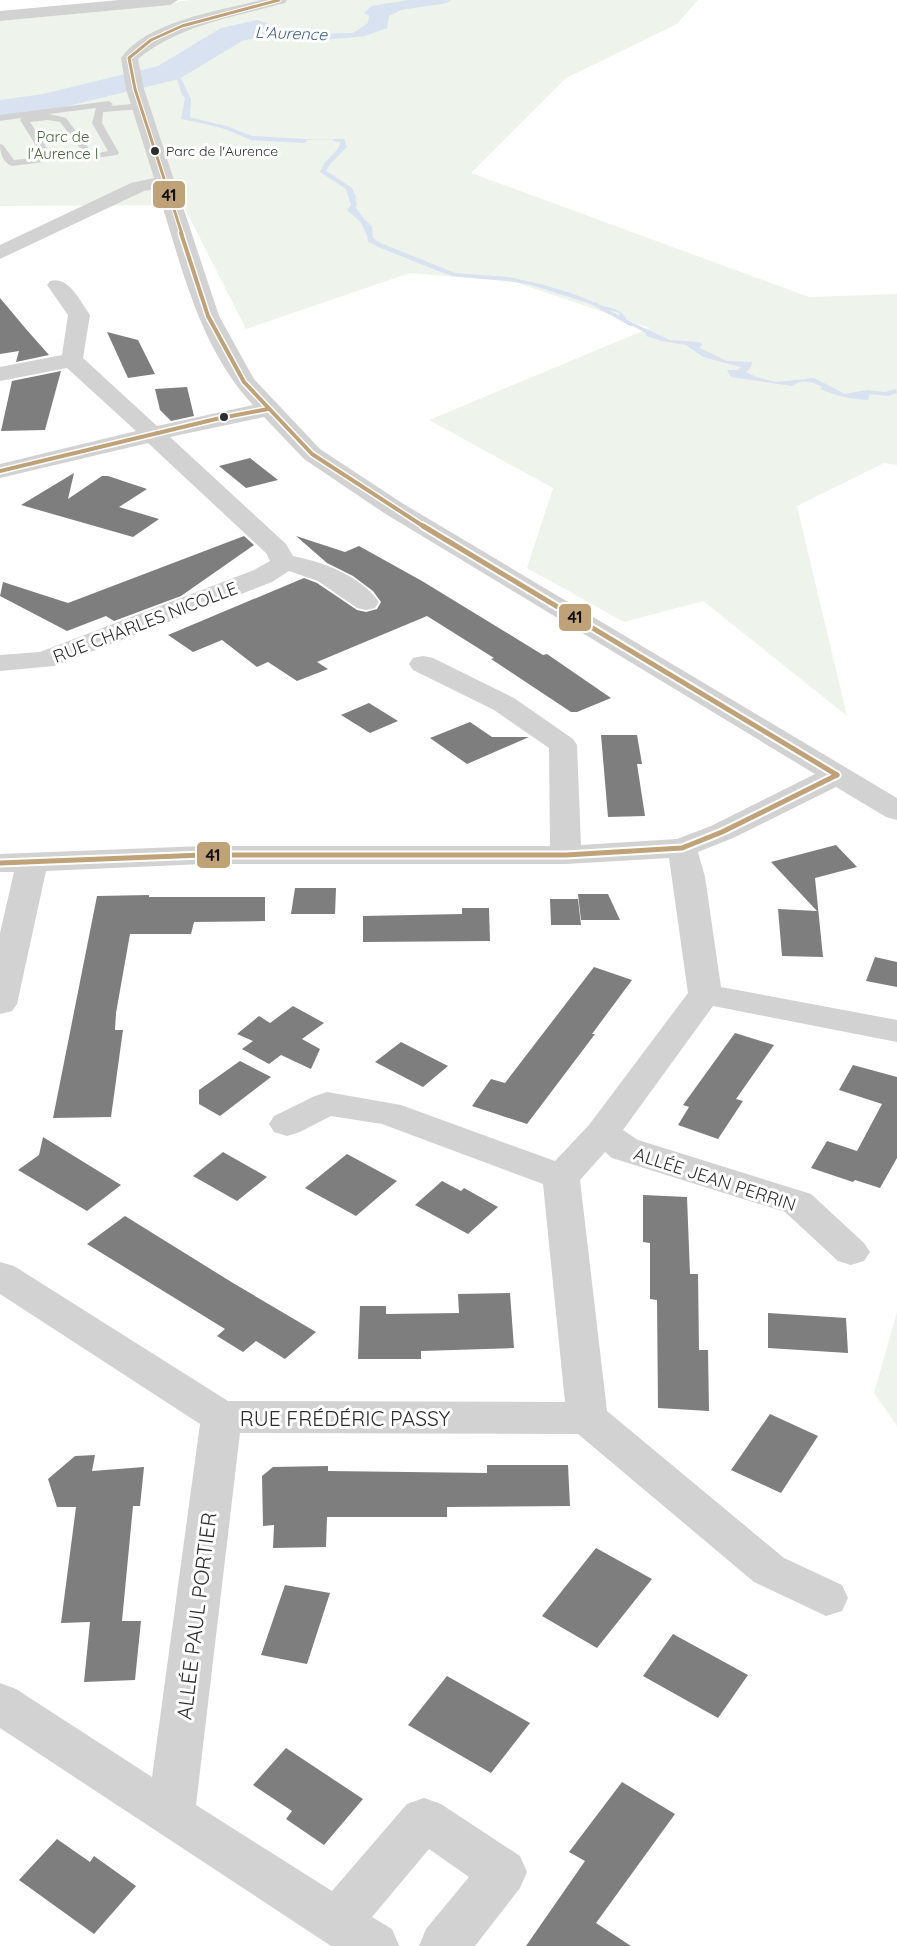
<svg xmlns="http://www.w3.org/2000/svg" width="897" height="1946" font-family="Quicksand,sans-serif">
  <style>
    .green { fill: #eef4eb }
    .water { fill: #d8e2f0 }
    .lines { fill: none; stroke-linecap: round; stroke-linejoin: round }
    .stream { fill: #d8e2f0; fill-rule: evenodd }
    .river { fill: #d8e2f0; fill-rule: evenodd }
    .building { fill: #7e7e7e }
    .lane { fill: #d2d2d2; fill-rule: evenodd }
    .street { fill: #d2d2d2; fill-rule: evenodd }
    .bus-1-far2-casing { stroke: #fff; stroke-width: 5 }
    .bus-1-far1-casing { stroke: #fff; stroke-width: 7 }
    .bus-1-casing { stroke: #fff; stroke-width: 9 }
    .bus-1-far2 { stroke: #c0a279; stroke-width: 3 }
    .bus-1-far1 { stroke: #c0a279; stroke-width: 4 }
    .bus-1 { stroke: #c0a279; stroke-width: 5 }
    .bus-dot { fill: #2d2d2d; stroke: #fff; stroke-width: 2 }
    .labels { text-anchor: middle; dominant-baseline: central; stroke-width: 6; stroke-linejoin: round; paint-order: stroke }
    .far-bus-label { font-size: 14px; fill: #2d2d2d; stroke: #fff; text-anchor: start }
    .far-park-label { font-size: 15px; fill: #48683c; stroke: #fff }
    .far-water-label { font-size: 16px; font-style: italic; fill: #3d5e8d; stroke: #fff }
    .street-label { font-size: 18px; fill: #2d2d2d; stroke: #fff }
    .near-street-label { font-size: 21px; fill: #2d2d2d; stroke: #fff }
    .line-badge { stroke: #fff; stroke-width: 2 }
    .pale-badge-label { font-size: 16px; text-anchor: middle; font-weight: bold; fill: #111 }
  </style>
  <rect width="100%" height="100%" fill="#fff"/>
  <!-- green -->
  <g class="green">
    <polygon points="191,0 698,0 677,24 566,78 471,173 809,297 897,294 897,465 884,463 797,506 847,716 703,601 624,622 527,568 553,488 429,420 650,328 515,282 410,273 246,329 183,205 0,206 0,21 114,10"/>
    <polygon points="897,1312 897,1426 874,1393"/>
  </g>
  <!-- water -->
  <path class="water" d="M 409,0 L 451,0 L 447,3 L 401,10 L 389,16 L 387,28 L 365,36 L 323,40 L 297,40 L 244,33 L 228,39 L 211,53 L 178,73 L 191,99 L 190,118 L 227,126 L 253,138 L 305,140 L 345,139 L 344,147 L 336,152 L 326,171 L 352,188 L 356,197 L 354,205 L 369,226 L 370,235 C 382,250 433,269 453,273 C 471,277 490,275 509,278 C 541,283 573,292 602,306 C 613,308 621,309 627,320 L 670,340 L 699,342 L 702,344 L 700,348 L 727,361 L 752,362 L 751,367 L 746,372 L 756,377 L 776,382 L 814,378 L 845,394 L 867,390 L 885,392 L 896,389 L 897,393 L 888,396 L 870,394 L 868,400 C 849,399 837,396 820,389 L 822,387 C 812,381 801,379 792,386 L 731,377 L 727,370 L 738,370 L 741,367 L 703,357 L 686,345 L 662,341 L 646,336 L 646,333 L 621,320 L 619,313 L 516,280 L 454,275 L 441,272 L 376,246 L 370,241 L 357,215 L 350,210 C 356,184 341,184 323,172 C 328,157 340,149 342,140 L 251,138 L 243,136 L 230,128 L 181,119 L 185,98 L 182,95 L 177,79 L 169,76 L 147,81 L 143,79 L 175,70 L 224,35 L 251,27 L 254,23 L 288,32 L 308,34 L 353,33 L 368,23 L 369,15 L 364,13 L 371,6 Z"/>
  <g class="lines">
    <!-- stream -->
    <g class="stream">
      <polygon points="186,109 189,111 189,117 229,127 252,136 304,139 307,141 304,143 251,140 225,129 184,119 183,111"/>
      <polygon points="333,139 344,139 347,147 330,164 326,171 352,188 357,205 353,210 372,226 373,240 455,273 508,277 544,285 544,287 508,281 452,276 368,242 366,227 347,210 351,205 346,189 320,172 325,162 341,147 340,142 333,141"/>
      <polygon points="591,302 595,302 635,325 630,326 591,304"/>
    </g>
    <!-- river -->
    <polygon class="river" points="257,20 267,23 272,29 267,35 242,41 179,79 43,112 0,118 0,100 43,94 158,66 221,28"/>
  </g>
  <!-- building -->
  <g class="building">
    <polygon points="0,298 26,329 49,355 16,362 19,351 0,354"/>
    <polygon points="107,332 138,340 155,374 128,378"/>
    <polygon points="61,371 45,430 1,431 12,381"/>
    <polygon points="187,387 194,416 171,421 160,410 155,389"/>
    <polygon points="250,458 278,480 246,488 219,466"/>
    <polygon points="74,473 68,499 102,476 108,476 147,489 119,507 159,519 133,537 21,505"/>
    <polygon points="244,536 254,545 181,596 114,621 106,616 67,631 0,596 3,582 68,603"/>
    <polygon points="296,536 345,552 359,546 422,581 543,655 547,654 611,698 577,712 571,712 491,659 494,658 427,616 317,662 328,669 297,681 268,662 257,667 222,640 193,652 168,635 304,578 317,583 357,610 366,612 377,609 381,602 373,591 353,576 327,563"/>
    <polygon points="369,703 398,721 370,733 341,715"/>
    <polygon points="470,722 492,737 529,737 467,764 430,738"/>
    <polygon points="601,735 637,735 642,764 637,764 645,816 608,817"/>
    <polygon points="836,845 857,867 815,878 823,957 782,956 778,909 817,911 771,862"/>
    <polygon points="295,888 336,888 335,914 291,914"/>
    <polygon points="578,894 608,894 620,920 581,920"/>
    <polygon points="149,895 149,897 265,897 265,921 194,922 191,934 130,934 116,1013 115,1030 123,1030 111,1117 53,1118 97,896"/>
    <polygon points="550,899 578,899 581,925 551,925"/>
    <polygon points="462,908 489,908 490,941 363,942 363,916 462,914"/>
    <polygon points="875,957 897,962 897,987 866,981"/>
    <polygon points="594,967 632,980 592,1034 595,1034 527,1124 472,1106 491,1079 505,1083"/>
    <polygon points="293,1006 324,1023 302,1039 320,1049 311,1069 281,1055 269,1064 242,1049 253,1041 237,1034 259,1016 270,1023"/>
    <polygon points="735,1033 774,1045 736,1099 743,1101 718,1139 678,1125 689,1107 683,1105"/>
    <polygon points="401,1042 448,1066 423,1087 375,1062"/>
    <polygon points="240,1061 271,1077 220,1116 199,1104 199,1090"/>
    <polygon points="853,1065 897,1077 897,1158 880,1188 855,1180 853,1182 811,1168 827,1141 857,1151 882,1104 839,1090"/>
    <polygon points="43,1137 121,1185 87,1211 18,1170 39,1155"/>
    <polygon points="223,1152 267,1177 237,1201 193,1176"/>
    <polygon points="347,1154 397,1181 356,1216 305,1188"/>
    <polygon points="442,1181 461,1191 464,1188 498,1207 468,1234 415,1205"/>
    <polygon points="643,1195 687,1197 690,1274 698,1274 699,1350 708,1350 709,1411 658,1408 657,1300 650,1299 650,1243 643,1242"/>
    <polygon points="125,1216 233,1283 316,1332 285,1359 256,1341 243,1352 217,1336 225,1329 87,1244"/>
    <polygon points="510,1293 514,1348 421,1351 421,1359 358,1359 360,1306 386,1306 386,1314 459,1313 458,1294"/>
    <polygon points="768,1313 846,1318 848,1353 768,1348"/>
    <polygon points="770,1414 818,1436 781,1493 731,1470"/>
    <polygon points="95,1455 92,1471 144,1467 140,1506 133,1506 122,1621 141,1621 135,1680 84,1682 90,1622 61,1623 76,1507 57,1507 48,1479 75,1456"/>
    <polygon points="487,1465 568,1465 570,1506 447,1507 447,1517 327,1517 326,1547 273,1548 274,1525 263,1526 262,1476 273,1467 328,1466 328,1471 487,1473"/>
    <polygon points="596,1548 652,1579 597,1648 542,1616"/>
    <polygon points="285,1585 330,1593 307,1664 261,1655"/>
    <polygon points="673,1634 748,1675 718,1718 643,1676"/>
    <polygon points="447,1676 530,1723 491,1773 408,1725"/>
    <polygon points="286,1748 363,1799 324,1845 286,1819 292,1811 253,1785"/>
    <polygon points="622,1782 675,1814 596,1923 631,1946 526,1946 585,1861 569,1852"/>
    <polygon points="57,1839 90,1862 94,1856 136,1886 94,1934 19,1880"/>
  </g>
  <g class="lines">
    <!-- lane -->
    <path class="lane" d="M 109,101 L 113,104 L 111,106 L 142,103 L 146,106 L 142,109 L 103,112 L 102,123 L 119,153 L 117,155 L 88,159 L 60,122 L 48,120 L 30,122 L 54,159 L 52,161 L 12,166 C 3,163 0,153 0,144 L 3,145 L 14,160 L 43,157 L 20,120 L 21,118 L 0,121 L 0,115 ZM 96,108 L 92,123 L 108,151 L 93,154 L 66,118 L 49,114 Z"/>
    <!-- street -->
    <g class="street">
      <polygon points="119,0 178,0 170,5 0,21 0,11"/>
      <path d="M 261,0 L 287,0 L 285,3 C 234,17 179,25 138,59 L 144,89 L 219,316 L 254,379 L 320,449 L 402,503 L 897,798 L 897,820 L 886,817 L 836,787 L 733,838 L 698,852 L 705,877 L 721,987 L 897,1020 L 897,1042 L 713,1006 L 623,1130 L 638,1140 L 811,1194 L 864,1243 L 870,1252 L 864,1261 L 851,1265 L 838,1261 L 785,1212 L 612,1158 L 605,1152 L 580,1180 L 607,1411 L 784,1558 L 842,1585 L 848,1598 L 842,1611 L 826,1616 L 754,1582 L 578,1434 L 240,1433 L 196,1805 L 332,1891 L 407,1804 L 424,1798 L 441,1804 L 520,1856 L 527,1872 L 520,1888 L 475,1946 L 419,1946 L 426,1929 L 469,1877 L 429,1849 L 372,1917 L 392,1929 L 399,1946 L 331,1946 L 0,1728 L 0,1683 L 16,1689 L 152,1777 L 200,1424 L 0,1294 L 0,1262 L 14,1266 L 228,1401 L 565,1402 L 543,1184 L 382,1124 L 331,1116 L 300,1132 L 287,1136 L 274,1132 L 269,1124 L 274,1116 L 315,1096 L 327,1092 L 401,1105 L 555,1161 L 589,1125 L 688,993 L 669,858 L 566,864 L 203,864 L 46,871 L 17,1004 L 12,1011 L 0,1014 L 0,933 L 14,872 L 0,872 L 0,854 L 203,846 L 550,846 L 549,748 L 494,710 L 413,670 L 409,664 L 413,658 L 423,656 L 433,658 L 514,698 L 573,739 L 577,745 L 581,845 L 677,839 L 711,826 L 815,774 L 384,513 L 304,459 L 264,417 L 170,437 L 286,544 L 293,556 C 323,562 361,576 379,602 L 375,608 L 366,610 L 357,608 L 318,581 L 289,571 L 272,582 L 54,666 L 0,671 L 0,655 L 40,652 L 254,570 L 270,561 L 266,553 L 148,443 L 0,478 L 0,464 L 136,431 L 67,368 L 0,381 L 0,367 L 62,355 L 68,315 L 47,285 L 50,281 C 69,276 80,301 90,315 L 83,358 L 157,426 L 253,405 C 198,346 181,263 157,189 L 144,191 L 0,259 L 0,245 L 131,183 L 154,178 L 126,89 L 121,58 C 147,21 219,11 261,0 Z"/>
    </g>
    <!-- bus-1-far2 casing -->
    <g class="bus-1-far2-casing">
      <polyline id="bus-1-far2" points="182,234 135,89 129,58 151,40 182,26 279,0"/>
    </g>
    <!-- bus-1-far1 casing -->
    <g class="bus-1-far1-casing">
      <g id="bus-1-far1">
        <polyline points="181,233 208,316 244,382 312,454 426,528"/>
        <polyline points="0,471 216,419 268,409"/>
      </g>
    </g>
    <!-- bus-1 casing -->
    <g class="bus-1-casing">
      <g id="bus-1">
        <polyline points="423,526 837,775"/>
        <polyline points="0,863 203,855 566,855 682,848 722,832 837,775"/>
      </g>
    </g>
    <!-- bus-1-far2 -->
    <use href="#bus-1-far2" class="bus-1-far2"/>
    <!-- bus-1-far1 -->
    <use href="#bus-1-far1" class="bus-1-far1"/>
    <!-- bus-1 -->
    <use href="#bus-1" class="bus-1"/>
  </g>
  <!-- markers -->
  <g class="bus-dot">
    <circle cx="155" cy="151" r="5"/>
    <circle cx="224" cy="417" r="5"/>
  </g>
  <g class="labels">
    <!-- far-bus labels -->
    <g class="far-bus-label">
      <text x="166" y="151">Parc de l'Aurence</text>
    </g>
    <!-- far-park labels -->
    <g class="far-park-label">
      <text x="63" y="136">Parc de<tspan x="63" dy="17">l'Aurence I</tspan></text>
    </g>
    <!-- far-water labels -->
    <g class="far-water-label">
      <text transform="translate(291 33) rotate(2)">L'Aurence</text>
    </g>
    <!-- street labels -->
    <g class="street-label">
      <text transform="translate(145 622) rotate(-21)">RUE CHARLES NICOLLE</text>
      <text transform="translate(715 1179) rotate(18)">ALLÉE JEAN PERRIN</text>
    </g>
    <!-- near-street labels -->
    <g class="near-street-label">
      <text x="345" y="1418">RUE FRÉDÉRIC PASSY</text>
      <text transform="translate(196 1616) rotate(-83)">ALLÉE PAUL PORTIER</text>
    </g>
  </g>
  <g class="line-badge">
    <rect x="152" y="180" width="34" height="29" rx="6" fill="#c0a279"/>
    <rect x="558" y="603" width="34" height="29" rx="6" fill="#c0a279"/>
    <rect x="196" y="841" width="35" height="28" rx="6" fill="#c0a279"/>
  </g>
  <g class="pale-badge-label">
    <text x="169" y="201">41</text>
    <text x="575" y="623">41</text>
    <text x="213" y="861">41</text>
  </g>
</svg>
